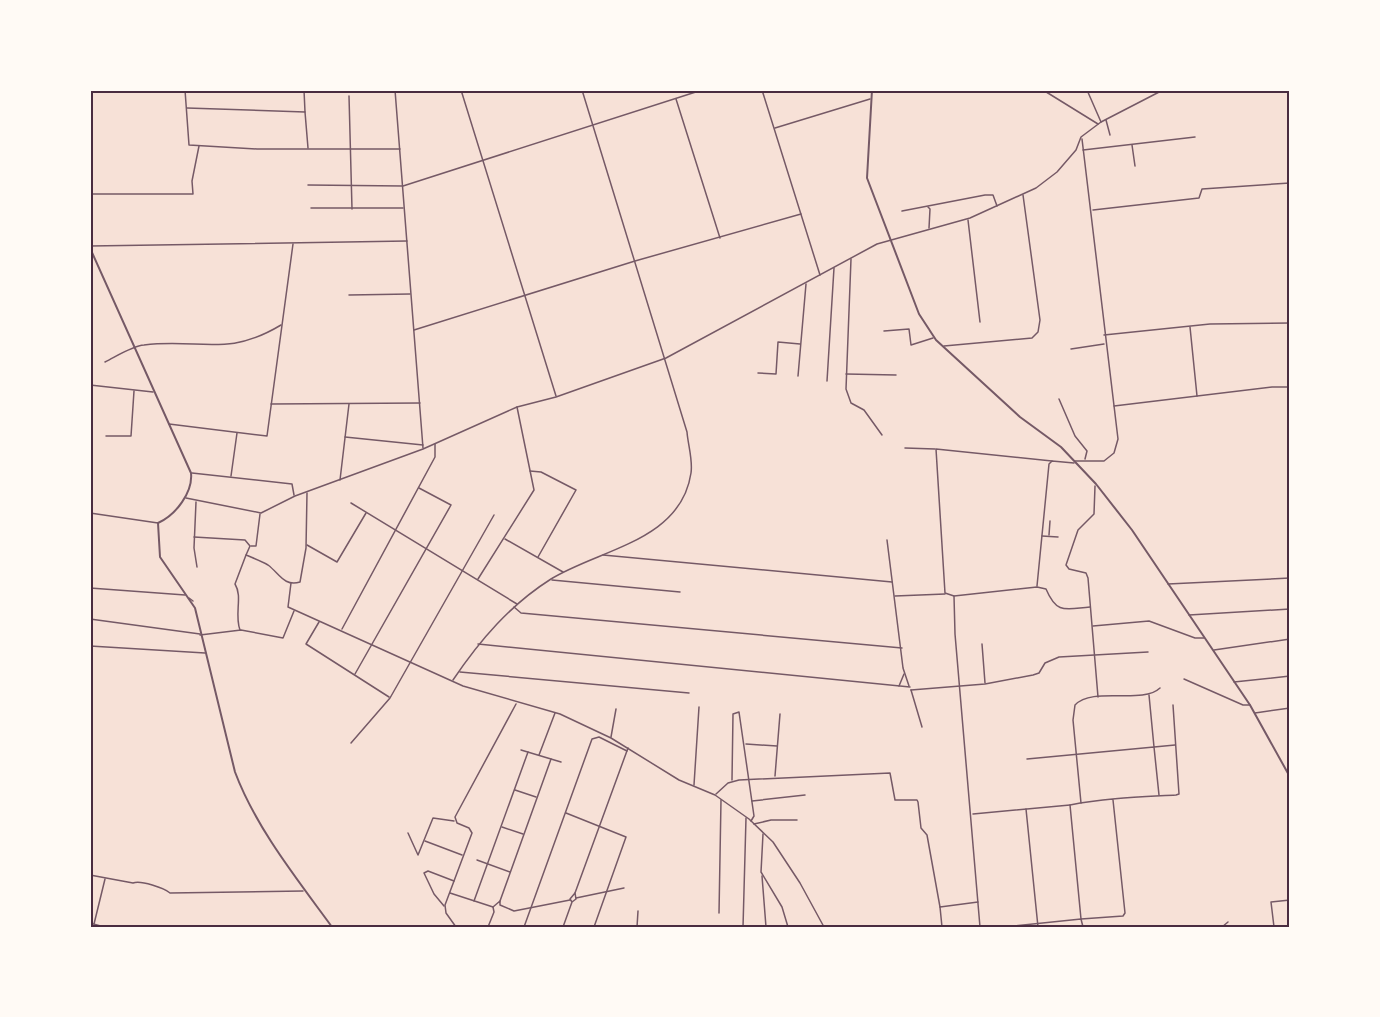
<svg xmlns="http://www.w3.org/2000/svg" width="1380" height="1017" font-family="'Public Sans',sans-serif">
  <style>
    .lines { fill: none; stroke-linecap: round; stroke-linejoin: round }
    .minor { stroke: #755966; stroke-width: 1.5 }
    .tertiary { stroke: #755966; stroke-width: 2 }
    .neatline { fill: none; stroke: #4a2c40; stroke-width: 2 }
  </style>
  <rect width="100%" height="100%" fill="#f7e1d7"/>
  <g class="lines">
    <!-- minor -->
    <g class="minor">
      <polyline points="185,90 189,145 257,149 400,149"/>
      <polyline points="395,90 423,448"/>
      <polyline points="461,90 556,396"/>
      <polyline points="762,90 820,275"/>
      <polyline points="1043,90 1098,124"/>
      <polyline points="1087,90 1101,122"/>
      <polyline points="349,96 352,209"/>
      <polyline points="676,99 720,238"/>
      <polyline points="187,108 305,112 304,90"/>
      <polyline points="305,112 308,148"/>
      <polyline points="1106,120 1110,135"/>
      <polyline points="775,128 870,99"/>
      <polyline points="1132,145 1135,166"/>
      <polyline points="1083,150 1195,137"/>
      <polyline points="308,185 403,186 702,90"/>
      <polyline points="90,194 193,194 192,181 199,146"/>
      <polyline points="928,207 930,209 929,228"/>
      <polyline points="311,208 403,208"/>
      <polyline points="1093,210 1199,198 1202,189 1290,183"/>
      <polyline points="902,211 985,195 993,195 997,206"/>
      <polyline points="968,220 980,322"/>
      <polyline points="90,246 407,241"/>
      <polyline points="851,259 846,389 851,403 864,410 882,435"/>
      <polyline points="349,295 410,294"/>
      <polyline points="1190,327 1197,396"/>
      <polyline points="414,330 635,261 801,214"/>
      <polyline points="884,331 909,329 911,345 933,338"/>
      <polyline points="1104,335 1210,324 1290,323"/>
      <polyline points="944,346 1032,338 1038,332 1040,320 1023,195"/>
      <polyline points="1071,349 1104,344"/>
      <path d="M 105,362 C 117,356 132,346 144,345 C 201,338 226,358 281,325"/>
      <polyline points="758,373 776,374 778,342 800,344"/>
      <polyline points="846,374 896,375"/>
      <polyline points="798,376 806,284"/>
      <polyline points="827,381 834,268"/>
      <polyline points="90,385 153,392"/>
      <polyline points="1059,399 1075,436 1087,451 1085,459"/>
      <polyline points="271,404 420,403"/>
      <polyline points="1114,406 1272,387 1290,387"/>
      <polyline points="169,424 267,436 293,244"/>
      <polyline points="106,436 131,436 134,391"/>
      <polyline points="345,437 423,445"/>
      <polyline points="905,448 935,449"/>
      <path d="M 1052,461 L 936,449 L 945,593 L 954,596 L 1037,587 L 1046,589 C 1057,615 1066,609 1090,607"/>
      <polyline points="1075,461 1104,461 1114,453 1118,439 1082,139"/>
      <polyline points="530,471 541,472 576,490 538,557"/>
      <polyline points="192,473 292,484 294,495"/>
      <polyline points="231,476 237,433"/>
      <polyline points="340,480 349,404"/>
      <polyline points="1095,486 1094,514 1078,530 1066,565 1069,569 1086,573 1088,578 1098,697"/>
      <polyline points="186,498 261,513 295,496 423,449 517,407 556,397 666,358 877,244 970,218 1036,188 1057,172 1076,150 1081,137 1101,122 1163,90"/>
      <polyline points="196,502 194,548 197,567"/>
      <polyline points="351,503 517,604"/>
      <polyline points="90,513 158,523"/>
      <polyline points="1049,535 1050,521"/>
      <polyline points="1042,536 1058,537"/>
      <path d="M 194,537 L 245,540 L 250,546 L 246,555 C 253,558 261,561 268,565 C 279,573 284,587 300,582 L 306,548 L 307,493"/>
      <polyline points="505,539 563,572"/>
      <polyline points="887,540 903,668 909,686"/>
      <polyline points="307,545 337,562 366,513"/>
      <polyline points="251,546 256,546 260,514"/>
      <polyline points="603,555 892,582"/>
      <polyline points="478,579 534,490 517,407"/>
      <polyline points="552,580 680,592"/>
      <polyline points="291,583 288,607 463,686 560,714 611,738 679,780 715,795 749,819 773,842 800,883 824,927"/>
      <polyline points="1168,584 1290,578"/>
      <polyline points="1037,586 1049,464 1052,461 1074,463"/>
      <polyline points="90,588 185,595"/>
      <polyline points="895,596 945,594"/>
      <polyline points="954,596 955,634 980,927"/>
      <polyline points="189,598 193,601"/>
      <polyline points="514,607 521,613 902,648"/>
      <polyline points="1189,615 1290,609"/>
      <polyline points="90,619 200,634"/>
      <polyline points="319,622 306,644 389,697"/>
      <polyline points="1093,626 1149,621 1195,638 1204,638"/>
      <polyline points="342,629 435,457 435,444"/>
      <path d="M 240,630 C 234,614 243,597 235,584 L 246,555"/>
      <polyline points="200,635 241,630 283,638 294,611"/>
      <polyline points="478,644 910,687"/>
      <polyline points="982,644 985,683"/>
      <polyline points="90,646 205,653"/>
      <polyline points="1214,650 1290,639"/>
      <polyline points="460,672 689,693"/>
      <polyline points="355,674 451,505 419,488"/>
      <polyline points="1184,679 1243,705 1250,705"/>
      <path d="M 453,680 C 480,640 510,605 551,579 C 600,549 681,541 691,473 C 693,460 688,445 687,432 L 582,90"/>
      <polyline points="1234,682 1290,676"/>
      <polyline points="899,686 904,674"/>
      <polyline points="911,690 985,684 1033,675 1039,673 1045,663 1059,657 1148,652"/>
      <polyline points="911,690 922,727"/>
      <polyline points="1149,695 1154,747 1175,745"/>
      <polyline points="1255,713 1290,708"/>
      <polyline points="611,737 616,709"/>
      <polyline points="351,743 390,698 494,515"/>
      <polyline points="746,744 777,746"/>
      <polyline points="521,750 561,762"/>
      <polyline points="539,755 555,713"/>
      <polyline points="1027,759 1154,747 1159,795"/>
      <polyline points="775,776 780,714"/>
      <polyline points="732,780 733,714 739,712 754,816 751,821"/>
      <polyline points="694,785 699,707"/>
      <polyline points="515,790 536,797"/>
      <polyline points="716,794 728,783 739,780 890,773 895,800 917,800 918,802 921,828 927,835 940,907 978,902"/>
      <path d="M 1113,800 L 1125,913 L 1123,916 L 1081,919 L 1070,805 C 1105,798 1141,797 1176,795 L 1179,794 L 1173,705"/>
      <polyline points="752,801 805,795"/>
      <path d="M 1081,803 L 1073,720 L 1075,705 C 1093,686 1142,705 1160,688"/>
      <polyline points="1026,809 1038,927"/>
      <polyline points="566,813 626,837 594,927"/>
      <polyline points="973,814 1070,805"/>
      <polyline points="754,824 771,820 797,820"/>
      <polyline points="502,827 523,834"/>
      <polyline points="408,833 418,855 433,818 454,821"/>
      <polyline points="763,834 761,872 782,907 788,927"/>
      <polyline points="425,841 462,855"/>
      <polyline points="477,860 510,872"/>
      <path d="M 90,875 L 133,883 C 141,880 164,888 170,893 L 303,891"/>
      <polyline points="762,876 766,927"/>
      <polyline points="450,893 493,907 494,912 488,927"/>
      <polyline points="575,893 628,748"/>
      <polyline points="576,898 624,888"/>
      <polyline points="474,901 528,752"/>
      <polyline points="500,901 551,759"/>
      <polyline points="444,906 434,894 424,873 428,871 454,881"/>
      <polyline points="493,907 500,901 500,905 514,911 570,900"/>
      <polyline points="940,907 942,927"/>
      <polyline points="719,913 721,800"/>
      <polyline points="90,923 104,927"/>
      <polyline points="94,924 105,879"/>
      <polyline points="456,927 446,913 445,905 472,833 469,828 457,823 455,817 516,704"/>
      <polyline points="524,927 592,739 599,737 627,751"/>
      <polyline points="563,927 572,902 570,899 575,893 576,899 572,902"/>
      <polyline points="637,927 638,911"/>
      <polyline points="743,927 746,818"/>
      <polyline points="1003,927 1081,919 1083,927"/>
      <polyline points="1222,927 1228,922"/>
      <polyline points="1274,927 1271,902 1290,900"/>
    </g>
    <!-- tertiary -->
    <g class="tertiary">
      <polyline points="872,90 867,178 919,314 936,340 1020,417 1061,447 1096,484 1132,530 1250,705 1290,777"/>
      <path d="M 90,248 L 191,473 C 193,492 176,515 158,523 L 160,557 L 195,608 L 235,772 C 256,828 297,879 332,927"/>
    </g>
  </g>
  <!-- border -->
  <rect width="1380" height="1017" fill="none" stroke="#fffaf5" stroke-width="183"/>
  <rect x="92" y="92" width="1196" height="834" class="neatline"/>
</svg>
